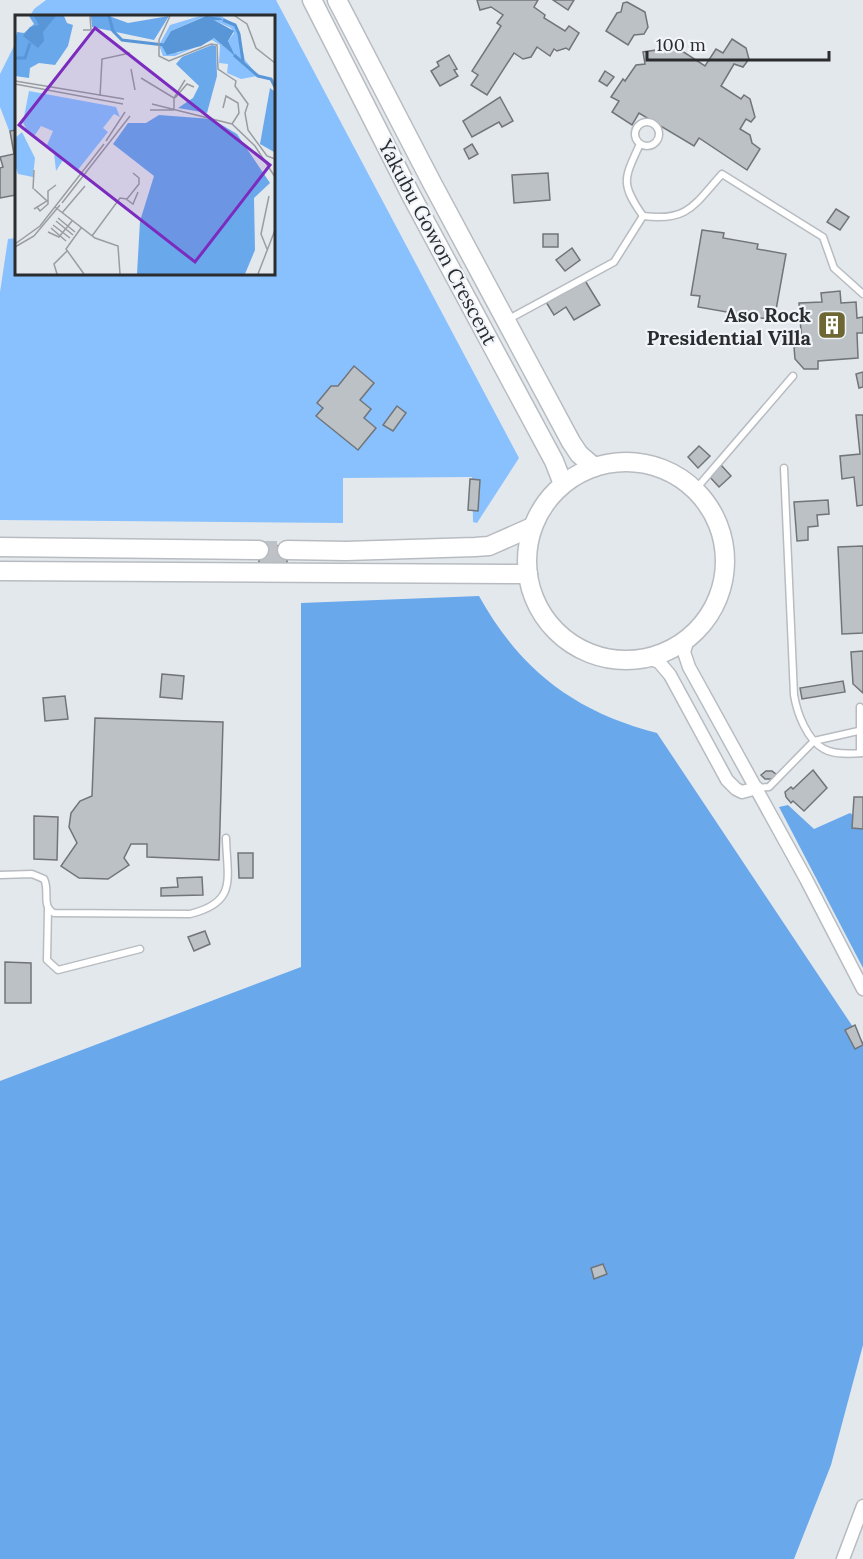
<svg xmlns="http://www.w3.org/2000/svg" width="863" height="1559" font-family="Lora,serif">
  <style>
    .green { fill: #89c1ff }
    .forest { fill: #6aa8ec }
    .building { fill: #bcc1c6; stroke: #71757a; stroke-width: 1.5 }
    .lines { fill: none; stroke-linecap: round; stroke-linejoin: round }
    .secondary-tunnel { stroke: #bec2c7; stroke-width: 18; stroke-dasharray: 18 9; stroke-linecap: butt }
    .lane-casing { stroke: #b8bcc1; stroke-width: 9 }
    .street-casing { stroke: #b8bcc1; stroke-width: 15 }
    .secondary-casing { stroke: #b8bcc1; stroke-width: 21 }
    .lane { stroke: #fff; stroke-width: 6 }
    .street { stroke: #fff; stroke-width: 12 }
    .secondary { stroke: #fff; stroke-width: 18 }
    .labels { text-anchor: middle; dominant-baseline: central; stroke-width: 4.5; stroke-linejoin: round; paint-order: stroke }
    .street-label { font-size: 20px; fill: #2a2c2e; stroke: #f1f5fa }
    .poi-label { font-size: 20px; font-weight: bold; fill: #2a2c2e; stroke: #f1f5fa; text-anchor: end }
    .inset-river { fill: none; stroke: #5896d8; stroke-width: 3 }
    .inset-road { fill: none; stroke: #999da1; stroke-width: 1.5 }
    .view { fill: #7b2cbf; fill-opacity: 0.15; stroke: #7b2cbf; stroke-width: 3 }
    .inset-edge { fill: none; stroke: #2a2c2e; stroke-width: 3 }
  </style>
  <rect width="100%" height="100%" fill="#e3e8ed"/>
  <!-- green -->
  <g class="green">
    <polygon points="46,0 276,0 519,458 477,523 473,522 472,477 343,478 343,523 0,520 0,292 8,239 16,238 16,273 273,273 273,16 30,16 34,9"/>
    <polygon points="16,42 16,133 10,133 0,107 0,74"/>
  </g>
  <!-- forest -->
  <g class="forest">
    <path d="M 479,596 C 520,670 575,712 657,733 L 863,1042 L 863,1345 L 831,1465 L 794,1559 L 0,1559 L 0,1081 L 301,967 L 301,603 Z"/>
    <polygon points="788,805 814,829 850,813 863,822 863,968 779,807"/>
  </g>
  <!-- building -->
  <g class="building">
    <polygon points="477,0 538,0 534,7 545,15 544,18 565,31 569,26 579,33 569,50 566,48 557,51 554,49 550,56 537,47 531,57 523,59 514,53 487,95 471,85 478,75 472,71 501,26 497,23 503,15 491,7 480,10"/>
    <polygon points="553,0 574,0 568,10"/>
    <polygon points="627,2 645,12 648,27 644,34 634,35 628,45 606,31 617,13 621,12 623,3"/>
    <polygon points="732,39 746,48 749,59 743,67 734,64 721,86 741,99 744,95 750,99 755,117 751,122 746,119 740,129 750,135 752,143 760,149 747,170 699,138 694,146 639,113 632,125 612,112 619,101 611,97 623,79 625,81 636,65 645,64 643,52 676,47 705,66 716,49 723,53"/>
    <polygon points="449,55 457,69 454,70 458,76 440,86 431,71 439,66 437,62"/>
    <polygon points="605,71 614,77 607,86 599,81"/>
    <polygon points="500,97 513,121 502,127 499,122 472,137 463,121"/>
    <polygon points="16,130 16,195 0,198 0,168 3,167 0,157 14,154 10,131"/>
    <polygon points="472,144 478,154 469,159 464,149"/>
    <polygon points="548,173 550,200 514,203 512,175"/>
    <polygon points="836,209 849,217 840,230 827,222"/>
    <polygon points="702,230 724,233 723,238 758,244 757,249 786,254 776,310 769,308 767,319 698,307 700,296 691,295"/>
    <rect x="543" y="234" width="15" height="13"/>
    <polygon points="572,248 580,260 565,271 556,260"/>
    <polygon points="584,279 600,305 574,320 566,307 554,315 546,302"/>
    <polygon points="840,291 841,303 856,302 857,318 863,317 863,333 857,333 858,358 818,361 818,369 804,369 795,359 794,347 802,346 799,303 822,302 821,293"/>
    <polygon points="354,366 374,383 360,400 371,409 364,418 376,428 358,450 316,416 323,408 317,403 331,386 338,386"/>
    <polygon points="863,372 863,387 859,388 856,374"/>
    <polygon points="397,406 406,413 393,431 383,425"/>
    <polygon points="856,415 863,415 863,505 857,506 854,477 842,479 840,456 860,454"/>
    <polygon points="699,446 710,456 698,468 688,457"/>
    <polygon points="721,465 731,476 719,487 709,476"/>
    <polygon points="470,479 480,480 478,511 468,510"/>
    <polygon points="828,500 829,514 817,515 818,526 808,527 808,540 797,541 794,502"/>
    <polygon points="259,545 287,546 287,568 259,567"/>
    <polygon points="863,546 863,633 842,634 838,547"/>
    <polygon points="863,651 863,693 853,684 851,652"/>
    <polygon points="162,674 184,676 182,699 160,697"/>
    <polygon points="843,681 845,692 802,699 800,688"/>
    <polygon points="65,696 68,719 45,721 43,698"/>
    <polygon points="95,718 223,722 219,860 147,857 147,844 131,844 124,858 129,865 108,879 79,878 61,866 77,843 69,827 71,813 80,801 92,796"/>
    <polygon points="813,770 827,788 804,811 793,801 791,803 786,797 785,792 791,787 793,789"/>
    <polygon points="766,771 772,771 777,775 772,779 765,779 761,775"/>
    <polygon points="854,797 863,797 863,829 852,828"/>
    <polygon points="34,816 58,817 57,860 34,859"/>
    <polygon points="238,853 253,853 253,878 239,878"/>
    <polygon points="202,877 203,895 161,896 161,888 178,887 177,878"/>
    <polygon points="205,931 210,944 194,951 188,937"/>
    <polygon points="5,962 31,963 31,1003 5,1003"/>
    <polygon points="855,1025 863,1045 855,1049 845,1030"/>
    <polygon points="603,1264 607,1274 594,1279 591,1268"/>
  </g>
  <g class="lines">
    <!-- secondary-tunnel -->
    <polyline class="secondary-tunnel" points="259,550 287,550"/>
    <!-- lane casing -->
    <g class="lane-casing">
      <g id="lane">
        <circle cx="647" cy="134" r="12"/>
        <path d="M 640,144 C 624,179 620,183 643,216"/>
        <path d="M 507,320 L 614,262 L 643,216 C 688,222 694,205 722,174 L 823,237 L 834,268 L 863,294"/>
        <path d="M 784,468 L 794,695 C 797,713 807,740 824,749 C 835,755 851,754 863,753"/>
        <polyline points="695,490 793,376"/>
        <polyline points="860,707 860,753"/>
        <polyline points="757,788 769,787 814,741 863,730"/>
        <path d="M 0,875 L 32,874 L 44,879 C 50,890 41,907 54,913 L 190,914 C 238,902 227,879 226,838"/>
        <polyline points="48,909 47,960 58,970 140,949"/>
      </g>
    </g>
    <!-- street casing -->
    <g class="street-casing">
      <g id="street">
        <polyline points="688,639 684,652 689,667 806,879 863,989"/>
        <polyline points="648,658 659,662 670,675 727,780 736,789 742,792 757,788"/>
        <polyline points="843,1559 863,1506"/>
      </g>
    </g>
    <!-- secondary casing -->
    <g class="secondary-casing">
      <g id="secondary">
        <polyline points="312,0 411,195 554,461 563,484"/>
        <polyline points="337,0 432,183 571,442 579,454 594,467"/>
        <circle cx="626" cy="561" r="99"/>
        <polyline points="0,547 259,550"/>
        <polyline points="287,550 346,551 475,547 489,546 532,527"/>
        <polyline points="0,571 528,574"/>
      </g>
    </g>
    <!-- lane -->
    <use href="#lane" class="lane"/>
    <!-- street -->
    <use href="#street" class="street"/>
    <!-- secondary -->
    <use href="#secondary" class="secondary"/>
  </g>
  <!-- icons -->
  <defs>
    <g id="building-square" transform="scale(1.5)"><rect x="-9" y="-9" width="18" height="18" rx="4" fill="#6e6734" stroke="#f1f5fa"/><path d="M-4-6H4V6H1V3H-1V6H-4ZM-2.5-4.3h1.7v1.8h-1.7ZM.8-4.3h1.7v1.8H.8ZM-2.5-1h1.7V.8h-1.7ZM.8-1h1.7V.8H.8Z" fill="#fff"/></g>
  </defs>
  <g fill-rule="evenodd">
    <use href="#building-square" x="832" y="325"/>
  </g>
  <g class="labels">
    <!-- street labels -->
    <g class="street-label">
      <text transform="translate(438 242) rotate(62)">Yakubu Gowon Crescent</text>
    </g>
    <!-- poi labels -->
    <g class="poi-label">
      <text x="811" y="314">Aso Rock<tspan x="811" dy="23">Presidential Villa</tspan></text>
    </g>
  </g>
  <!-- overview -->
  <g transform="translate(15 15)">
    <rect width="260" height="260" fill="#e3e8ed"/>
    <path d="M 185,1 L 206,1 L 222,11 L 230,45 L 243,61 L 226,64 L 212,58 L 213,49 L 204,48 L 205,30 L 197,25 L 160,41 L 148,41 L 144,30 L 155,10 ZM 190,1 L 216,13 L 219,18 L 213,26 L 218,39 L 199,23 L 163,38 L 147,31 L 156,16 ZM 14,76 L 101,92 L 105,102 L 99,99 L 88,113 L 93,117 L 62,156 L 48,145 L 41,156 L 39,138 L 32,130 L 38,116 L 26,111 L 20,120 L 13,118 L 8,107 ZM 7,117 L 20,143 L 18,162 L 3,159 L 0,149 L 0,123 Z" fill="#89c1ff" fill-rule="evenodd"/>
    <path d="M 14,1 L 49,1 L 52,8 L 58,10 L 53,31 L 40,50 L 24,48 L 15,53 L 14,63 L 0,61 L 0,25 L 2,17 L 9,18 L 19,9 ZM 76,1 L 94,1 L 113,8 L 154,1 L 139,25 L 77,12 ZM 197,30 L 201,31 L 202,61 L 192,98 L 163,93 L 178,83 L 184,71 L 161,49 L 167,42 ZM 255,73 L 259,76 L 259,137 L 245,129 ZM 144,100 L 197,104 L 222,119 L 255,168 L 239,183 L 240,235 L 230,259 L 122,259 L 125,206 L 139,161 L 98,129 L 113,108 L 131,108 Z" fill="#6aa8ec"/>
    <path d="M 19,1 L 41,1 L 28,17 L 29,26 L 23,33 L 8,21 L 15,12 L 24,10 ZM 191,1 L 205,3 L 208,5 L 199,5 L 219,16 L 213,26 L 220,41 L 199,23 L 186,31 L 152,40 L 147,31 L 156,16 Z" fill="#5896d8"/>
    <path class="inset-river" d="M 94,1 L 98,16 L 107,25 L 149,30M 208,5 L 220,10 L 224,19 L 228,47M 219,40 L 243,61 L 256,64 L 260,72M 0,43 L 10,43 L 15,28"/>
    <path class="inset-road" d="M 155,1 L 144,25 L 144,41 L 154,46 L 196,29 L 202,30 L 203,54 L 221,66 L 220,71 L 233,89 L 230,98 L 233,115 L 252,141 L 260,144M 220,1 L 232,9 L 241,33 L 260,48M 68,15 L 76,15 L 75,1M 116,54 L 120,75M 126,63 L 159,83M 0,66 L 109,84M 0,69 L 108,89M 85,81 L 87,44 L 115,38M 160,83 L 172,69 L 179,72M 137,89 L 217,109 L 240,131 L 260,162M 208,93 L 211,81 L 223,88 L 224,98 L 217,109M 159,94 L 159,83 L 170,65M 135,95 L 159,95M 91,126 L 110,97M 18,174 L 19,155M 111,184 L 118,189 L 123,177M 47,188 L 115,101M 22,192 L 25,196 L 33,189 L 33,176 L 41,170M 40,192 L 80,223 L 103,231 L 105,259M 19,194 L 32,186 L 19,174M 47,198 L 70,171M 43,203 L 60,217M 41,206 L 58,220M 38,210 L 55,223M 36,213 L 51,226M 66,213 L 51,234 L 69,259M 33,217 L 44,222 L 57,206M 77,221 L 105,183 L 112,184 L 124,169 L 124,163 L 118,158M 0,229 L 25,211 L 89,129M 0,232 L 19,221 L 45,190M 252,234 L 246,219 L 254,181M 42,259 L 39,249 L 52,236M 243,259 L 260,215"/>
    <path class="view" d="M 80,13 L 255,150 L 180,247 L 4,110 Z"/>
    <rect width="260" height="260" class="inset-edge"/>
  </g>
  <!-- scale -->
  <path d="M647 51v9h182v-9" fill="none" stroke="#2a2c2e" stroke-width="3"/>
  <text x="656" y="51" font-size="18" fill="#2a2c2e" stroke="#f1f5fa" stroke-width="4.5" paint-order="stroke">100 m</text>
</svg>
